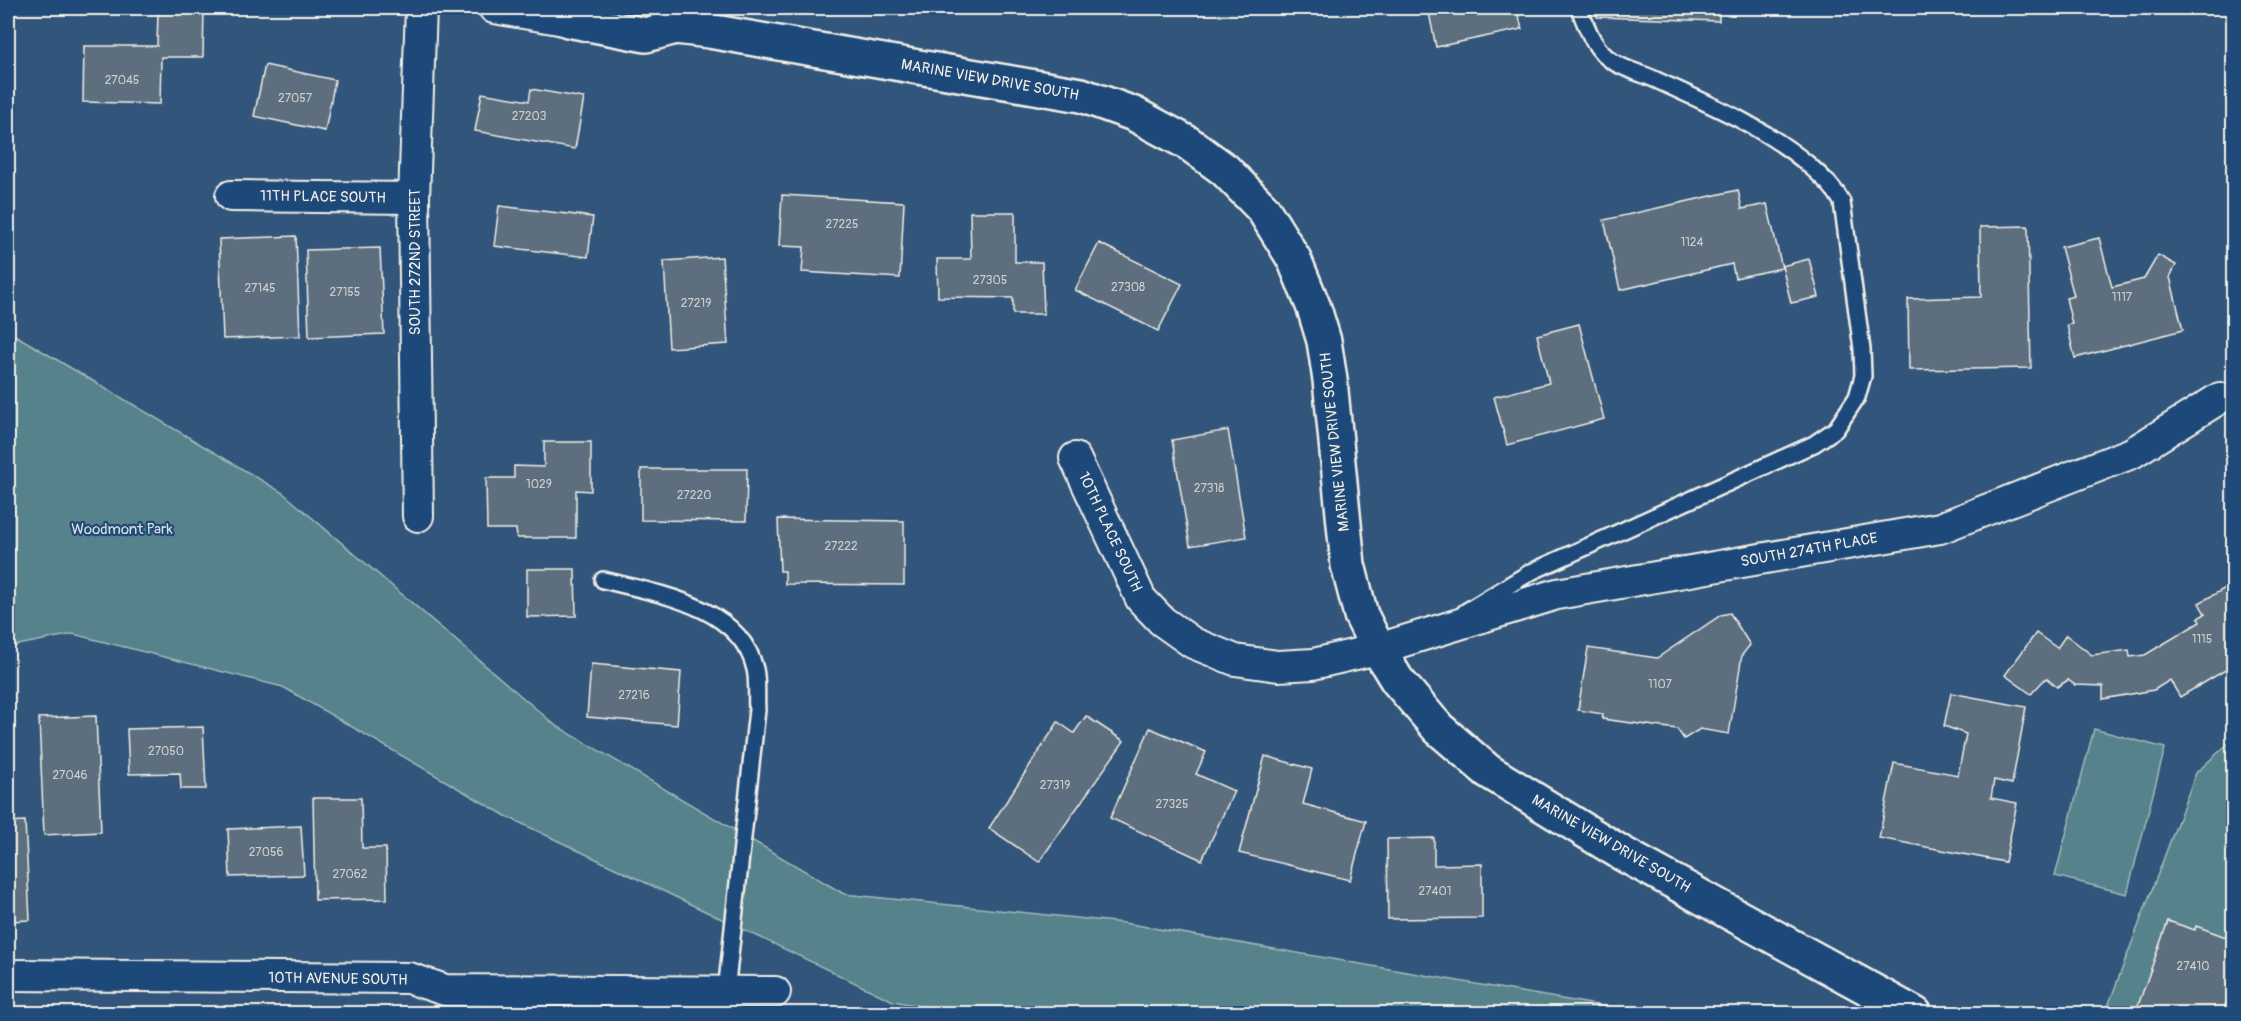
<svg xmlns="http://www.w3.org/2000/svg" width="2241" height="1021" font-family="Pangolin,sans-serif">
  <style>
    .green { fill: #54828b; stroke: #a4baba; stroke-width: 1.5 }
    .building { fill: #5d6e7e; stroke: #f4f1e8; stroke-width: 1.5 }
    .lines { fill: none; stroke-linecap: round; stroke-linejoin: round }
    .lane-casing { stroke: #f4f1e8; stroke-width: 20 }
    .street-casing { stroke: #f4f1e8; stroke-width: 34 }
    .secondary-casing { stroke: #f4f1e8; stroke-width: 38 }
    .lane { stroke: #1f4a7a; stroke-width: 15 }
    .street { stroke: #1f4a7a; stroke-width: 30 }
    .secondary { stroke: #1f4a7a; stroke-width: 33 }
    .labels { text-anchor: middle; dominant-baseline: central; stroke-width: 4.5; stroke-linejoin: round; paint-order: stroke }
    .number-label { font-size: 12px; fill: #ced0ce }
    .street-label { font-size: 15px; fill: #f4f1e8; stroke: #1f4a7a }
    .park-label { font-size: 15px; fill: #dce0da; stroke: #1f4a7a }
  </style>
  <rect width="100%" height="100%" fill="#32557b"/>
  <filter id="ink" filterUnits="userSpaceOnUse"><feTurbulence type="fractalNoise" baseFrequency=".0167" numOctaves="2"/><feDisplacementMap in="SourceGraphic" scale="12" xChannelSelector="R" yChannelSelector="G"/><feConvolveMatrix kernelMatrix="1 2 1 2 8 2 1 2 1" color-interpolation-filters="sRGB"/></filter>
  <g filter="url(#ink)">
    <!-- green -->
    <g class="green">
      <polygon points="8,331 283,493 555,725 844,894 1124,923 1643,1013 963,1014 893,1001 506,816 283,687 73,634 8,647"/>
      <polygon points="2094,729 2165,748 2127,894 2055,876"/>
      <polygon points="2233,739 2233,1013 2105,1014 2196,773"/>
    </g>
    <!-- building -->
    <g class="building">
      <polygon points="1428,8 1517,8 1522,29 1436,47"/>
      <polygon points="1597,8 1719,8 1719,21 1597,17"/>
      <polygon points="158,11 204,11 203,57 161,57 160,104 83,102 84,46 157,46"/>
      <polygon points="265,65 335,80 325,131 254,116"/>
      <polygon points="531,89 584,98 575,149 475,131 482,93 529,101"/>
      <polygon points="1738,190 1742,209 1767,204 1782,268 1735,278 1732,264 1620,290 1604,220"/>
      <polygon points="782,195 904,202 900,278 802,272 804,247 779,246"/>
      <polygon points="499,206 593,217 588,257 494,246"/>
      <polygon points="970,212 1015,212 1015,262 1042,262 1044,314 1013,314 1013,298 938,297 937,259 971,259"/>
      <polygon points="2028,226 2031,368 1909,370 1908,299 1981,297 1980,227"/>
      <polygon points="296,236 300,336 223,339 219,239"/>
      <polygon points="2099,238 2112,287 2144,279 2158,255 2176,265 2170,277 2183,330 2075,358 2067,325 2072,324 2066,298 2074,296 2061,247"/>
      <polygon points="1099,243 1182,284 1158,331 1075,290"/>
      <polygon points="380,248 384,334 309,337 306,250"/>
      <polygon points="722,257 728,344 669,348 664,261"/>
      <polygon points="1809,259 1819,297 1791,303 1782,266"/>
      <polygon points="1579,324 1604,419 1507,445 1494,397 1549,383 1537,335"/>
      <polygon points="1228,430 1246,537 1190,546 1172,440"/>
      <polygon points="544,442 591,442 591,491 576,490 576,538 517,538 516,529 487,529 486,478 514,478 514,466 544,467"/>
      <polygon points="641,469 747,469 746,521 641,520"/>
      <polygon points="778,519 904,521 904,585 785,584 785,571 780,571"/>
      <polygon points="527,569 575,569 576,616 527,617"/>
      <polygon points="2234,583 2234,643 2226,648 2234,661 2234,665 2180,697 2170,680 2154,690 2103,699 2103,686 2075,685 2068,680 2057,687 2046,678 2031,694 2005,675 2036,633 2057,648 2066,635 2092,655 2129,650 2130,657 2145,655 2200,622 2198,618 2205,614 2199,603"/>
      <polygon points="1730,613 1750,645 1742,655 1729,734 1700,729 1684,739 1677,729 1602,719 1603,714 1578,710 1588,648 1657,658 1721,615"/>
      <polygon points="591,664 681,672 677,725 587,717"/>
      <polygon points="1951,693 2026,707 2012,784 1994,780 1991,798 2017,803 2005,862 1879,838 1894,763 1958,775 1966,734 1944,726"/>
      <polygon points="96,716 101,832 44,835 39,718"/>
      <polygon points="1086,716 1124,741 1039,862 989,828 1058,722 1074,733"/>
      <polygon points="203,727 206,789 181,789 180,773 129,774 127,729"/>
      <polygon points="1150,728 1206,752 1196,774 1234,791 1202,860 1110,818"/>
      <polygon points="1265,756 1312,769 1303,804 1366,821 1350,880 1239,853"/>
      <polygon points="313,798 361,798 362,848 386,848 387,899 315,900"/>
      <polygon points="25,821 30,920 8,921 8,822"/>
      <polygon points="301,826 304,875 230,877 228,829"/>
      <polygon points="1434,838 1434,865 1482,864 1482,918 1388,919 1387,839"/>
      <polygon points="2168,921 2195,930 2196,926 2226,937 2231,922 2234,923 2234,998 2229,996 2223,1011 2228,1014 2135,1014"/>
    </g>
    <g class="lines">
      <!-- lane casing -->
      <g class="lane-casing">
        <g id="lane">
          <path d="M 603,580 C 655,593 740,605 755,669 C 758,682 756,697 757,710 L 726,992"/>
          <path d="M 1465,612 L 1531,572 L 1814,444 L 1836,429 L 1857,397 L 1863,376 L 1862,349 L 1842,202 C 1834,187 1822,177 1809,165 C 1763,126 1708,104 1654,79 C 1641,73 1623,69 1612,61 C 1593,49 1587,27 1579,8"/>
        </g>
      </g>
      <!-- street casing -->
      <g class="street-casing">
        <g id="street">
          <polyline points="494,8 559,19"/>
          <polyline points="231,196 414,198"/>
          <polyline points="1075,458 1141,599 1162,621 1193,643 1235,660 1278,666 1313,664 1378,649 1557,594 1940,528 2132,453 2220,398"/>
          <polyline points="418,516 414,198 421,8"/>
          <polyline points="8,975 409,978 445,990 775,992"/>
        </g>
      </g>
      <!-- secondary casing -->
      <g class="secondary-casing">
        <polyline id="secondary" points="535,8 568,20 646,35 676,27 709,31 1081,95 1134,114 1188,143 1225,170 1263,209 1294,259 1314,308 1324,341 1330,380 1348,565 1361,615 1378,649 1397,680 1438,728 1488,771 1623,854 1915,1014"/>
      </g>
      <!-- lane -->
      <use href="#lane" class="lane"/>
      <!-- street -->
      <use href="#street" class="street"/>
      <!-- secondary -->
      <use href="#secondary" class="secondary"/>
    </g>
  </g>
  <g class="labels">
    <!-- number labels -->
    <g class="number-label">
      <text x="122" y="80">27045</text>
      <text x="295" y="98">27057</text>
      <text x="529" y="116">27203</text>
      <text x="842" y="224">27225</text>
      <text x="1692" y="242">1124</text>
      <text x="990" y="280">27305</text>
      <text x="1128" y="287">27308</text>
      <text x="260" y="288">27145</text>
      <text x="345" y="292">27155</text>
      <text x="2122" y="297">1117</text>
      <text x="696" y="303">27219</text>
      <text x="539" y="484">1029</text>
      <text x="1209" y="488">27318</text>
      <text x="694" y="495">27220</text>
      <text x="841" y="546">27222</text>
      <text x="2202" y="639">1115</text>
      <text x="1660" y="684">1107</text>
      <text x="634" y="695">27216</text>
      <text x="166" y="751">27050</text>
      <text x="70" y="775">27046</text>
      <text x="1055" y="785">27319</text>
      <text x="1172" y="804">27325</text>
      <text x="266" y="852">27056</text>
      <text x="350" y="874">27062</text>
      <text x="1435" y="891">27401</text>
      <text x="2193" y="966">27410</text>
    </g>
    <!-- street labels -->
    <g class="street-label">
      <text transform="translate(990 80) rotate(10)">MARINE VIEW DRIVE SOUTH</text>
      <text transform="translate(323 197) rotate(1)">11TH PLACE SOUTH</text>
      <text transform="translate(415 262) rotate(-90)">SOUTH 272ND STREET</text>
      <text transform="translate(1335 442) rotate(-96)">MARINE VIEW DRIVE SOUTH</text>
      <text transform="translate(1110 532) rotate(65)">10TH PLACE SOUTH</text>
      <text transform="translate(1809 550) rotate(-10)">SOUTH 274TH PLACE</text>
      <text transform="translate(1611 844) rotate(30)">MARINE VIEW DRIVE SOUTH</text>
      <text transform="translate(338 979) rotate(1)">10TH AVENUE SOUTH</text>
    </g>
    <!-- park labels -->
    <g class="park-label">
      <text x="122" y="529">Woodmont Park</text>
    </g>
  </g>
  <!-- margin -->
  <rect width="2241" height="1021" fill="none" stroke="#1f4a7a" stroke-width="30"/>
  <rect x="15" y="15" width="2211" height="991" fill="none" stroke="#f4f1e8" stroke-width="2" filter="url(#ink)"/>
</svg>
